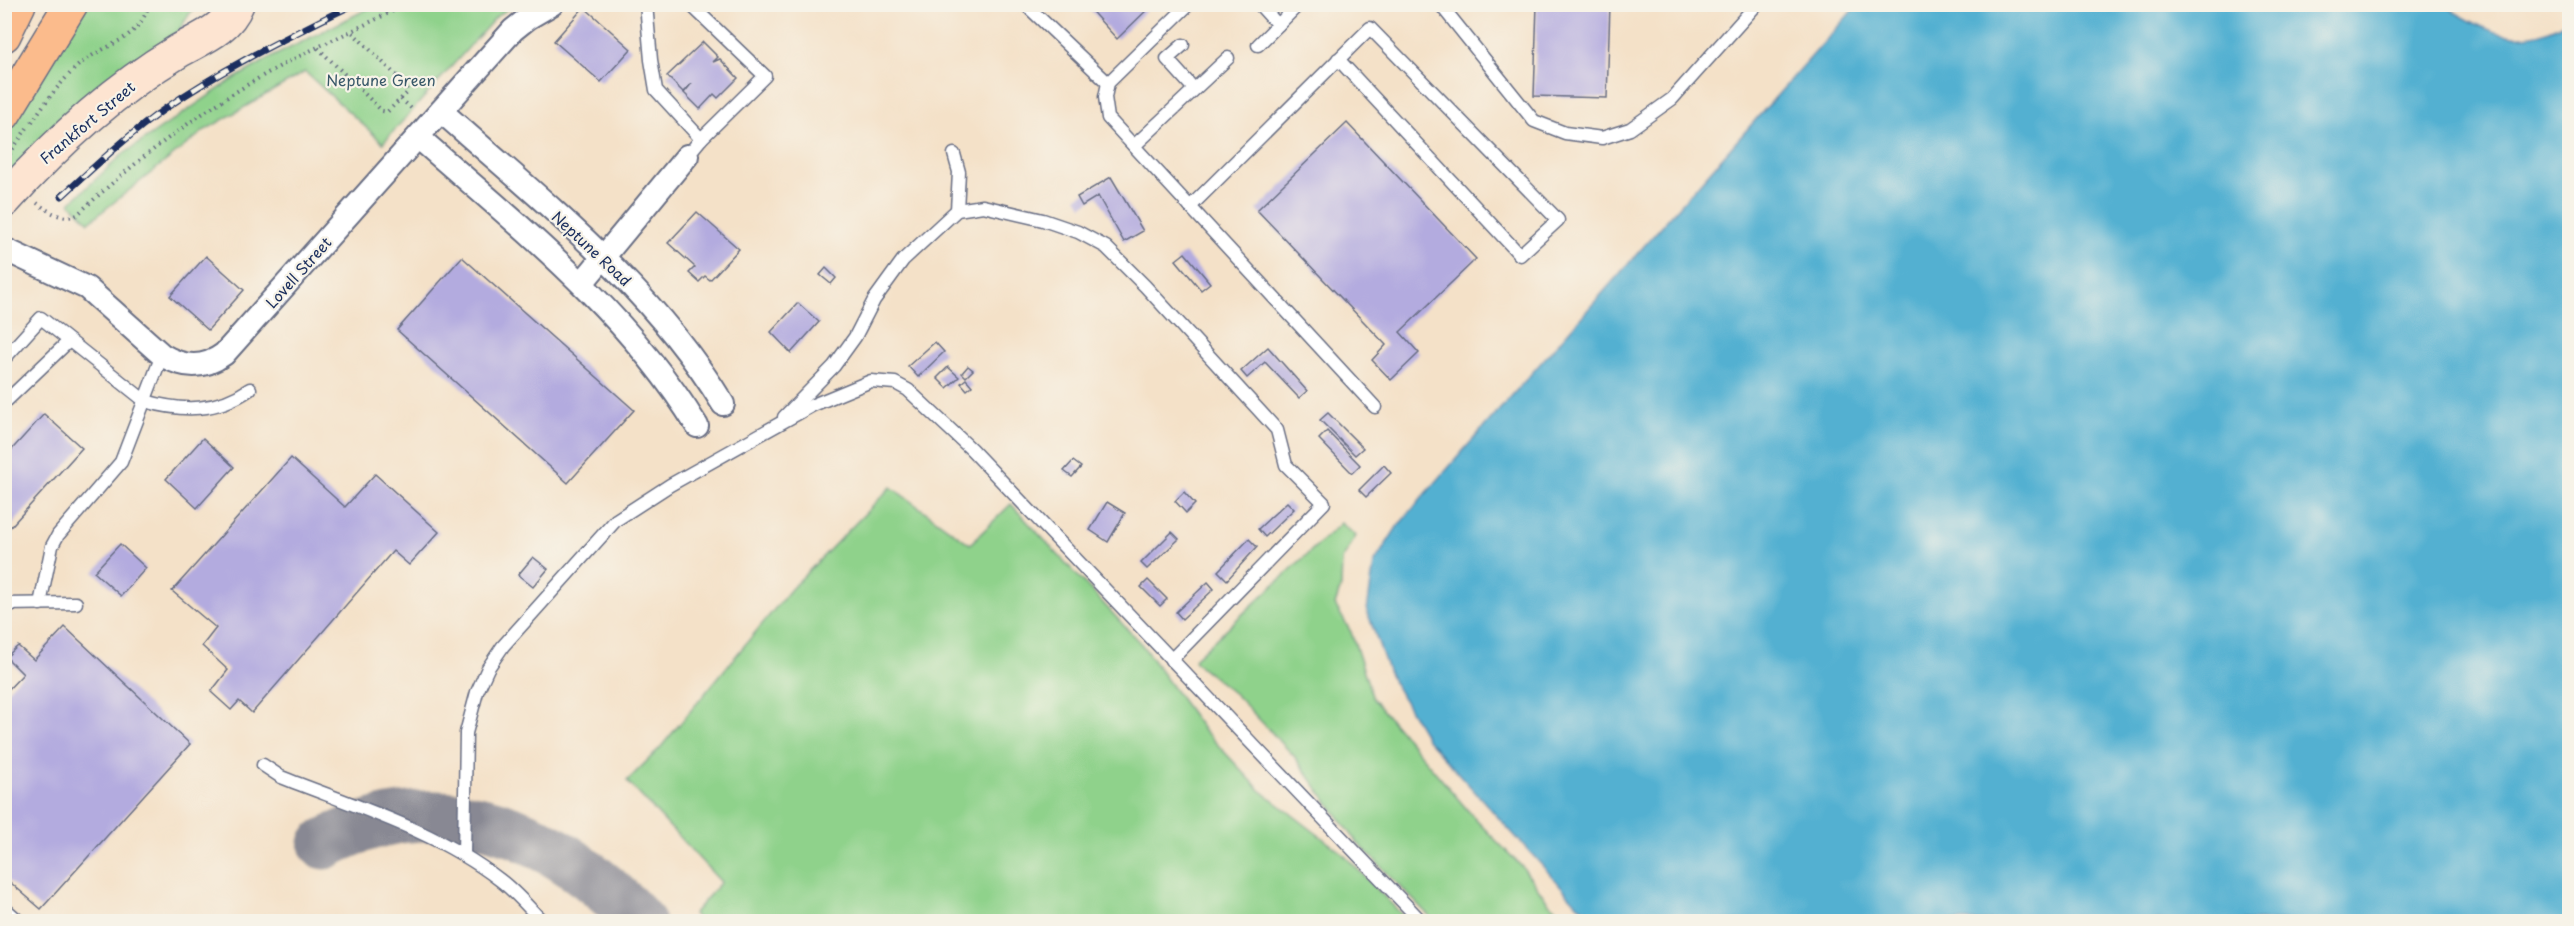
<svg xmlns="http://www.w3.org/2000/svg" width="2574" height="926" font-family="'Playpen Sans',sans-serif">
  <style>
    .green { fill: #8fd28b; stroke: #558074; stroke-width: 1.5 }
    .water { fill: #53b0d1; stroke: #377098; stroke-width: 1.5 }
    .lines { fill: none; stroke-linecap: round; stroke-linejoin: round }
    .taxiway { stroke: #888893; stroke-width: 51 }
    .building { fill: #b3abdf }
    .lane-casing { stroke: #676d83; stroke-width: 15 }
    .street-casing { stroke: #676d83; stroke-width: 26 }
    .secondary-casing { stroke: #676d83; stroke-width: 36 }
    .highway-casing { stroke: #676d83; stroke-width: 36 }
    .path { stroke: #676d83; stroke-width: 4; stroke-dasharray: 1.5 4.5; stroke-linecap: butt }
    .lane { stroke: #fff; stroke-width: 12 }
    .street { stroke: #fff; stroke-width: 22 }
    .secondary { stroke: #fde4d1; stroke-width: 33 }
    .highway { stroke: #fbbb8c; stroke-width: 33 }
    .rail-casing { stroke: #1b2f5e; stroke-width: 7 }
    .rail { stroke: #f7f3e8; stroke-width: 4.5; stroke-dasharray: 14; stroke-linecap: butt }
    .labels { text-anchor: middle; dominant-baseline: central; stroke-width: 4.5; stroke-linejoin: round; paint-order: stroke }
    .park-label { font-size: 15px; fill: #385869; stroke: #f7f3e8 }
    .street-label { font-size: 15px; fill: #1b2f5e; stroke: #f7f3e8 }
  </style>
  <rect width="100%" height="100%" fill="#f7f3e8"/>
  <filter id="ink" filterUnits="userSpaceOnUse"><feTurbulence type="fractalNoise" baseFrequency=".0167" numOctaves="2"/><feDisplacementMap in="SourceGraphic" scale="12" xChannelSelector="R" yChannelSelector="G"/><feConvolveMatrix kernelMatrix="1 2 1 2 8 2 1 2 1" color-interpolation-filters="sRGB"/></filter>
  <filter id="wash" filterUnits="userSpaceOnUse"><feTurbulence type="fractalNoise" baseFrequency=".008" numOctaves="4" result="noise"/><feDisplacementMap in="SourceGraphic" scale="24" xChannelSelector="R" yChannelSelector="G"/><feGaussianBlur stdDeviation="1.35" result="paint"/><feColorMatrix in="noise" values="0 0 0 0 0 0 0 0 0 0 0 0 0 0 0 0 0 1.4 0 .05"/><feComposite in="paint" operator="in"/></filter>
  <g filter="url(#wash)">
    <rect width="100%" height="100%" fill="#f4e1c8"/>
    <!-- green -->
    <g class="green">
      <polygon points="377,4 514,5 496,17 383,143 305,72 205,130 89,222 70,203 122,155 232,80 270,58"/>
      <polygon points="87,5 195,5 178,32 5,181 4,137"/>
      <polygon points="891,487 970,544 1011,504 1142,645 1202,728 1260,790 1342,853 1408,921 700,921 693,914 721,882 627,781 660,748 791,589"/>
      <polygon points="1341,523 1356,536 1342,560 1341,586 1335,605 1351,632 1373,699 1477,821 1523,868 1549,903 1570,921 1434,921 1357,842 1294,756 1236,695 1195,662 1194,659"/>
    </g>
    <!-- water -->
    <path class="water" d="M 1858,4 L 2447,5 L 2451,10 C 2494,35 2524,49 2569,20 L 2569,921 L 1606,921 L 1578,905 L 1427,739 L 1390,676 L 1367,611 L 1374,563 L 1397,527 L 1469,444 Z"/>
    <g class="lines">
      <!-- taxiway -->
      <path class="taxiway" d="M 324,844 C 443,781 554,831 640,922"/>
    </g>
    <g id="blocks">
      <!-- building -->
      <g class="building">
        <polygon points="1085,4 1153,4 1117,39"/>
        <polygon points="1537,4 1610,4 1607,98 1534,96"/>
        <polygon points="584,7 631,49 601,82 554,41"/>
        <polygon points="703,42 718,57 713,62 720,59 738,78 718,98 714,94 700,109 684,93 692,83 683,92 667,76"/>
        <polygon points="1347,123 1476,259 1400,332 1419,353 1391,380 1372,360 1386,345 1257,210"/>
        <polygon points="1111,177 1143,231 1124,242 1098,196 1082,206 1077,197"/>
        <polygon points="697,212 739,249 710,280 705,276 699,282 689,273 695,267 668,243"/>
        <polygon points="1185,253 1210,283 1201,290 1176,260"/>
        <polygon points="206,256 244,290 208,330 170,296"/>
        <polygon points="462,257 634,410 568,483 397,330"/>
        <polygon points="826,268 836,278 831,284 820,275"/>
        <polygon points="798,303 819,322 791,353 771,332"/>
        <polygon points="935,342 944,352 918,377 908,366"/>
        <polygon points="1268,347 1307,391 1299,398 1265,362 1247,378 1241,371"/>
        <polygon points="968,366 973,370 966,377 962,373"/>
        <polygon points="948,367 959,377 947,388 937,378"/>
        <polygon points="966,379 972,386 967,390 961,383"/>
        <polygon points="1328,413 1363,448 1355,455 1320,420"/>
        <polygon points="44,414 82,448 4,534 4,458"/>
        <polygon points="1327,431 1360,465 1352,473 1319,439"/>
        <polygon points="203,438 234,467 197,508 166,479"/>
        <polygon points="291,458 345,507 375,474 439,532 409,565 393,551 252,713 239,701 231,710 211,692 228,670 202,646 216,628 172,591"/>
        <polygon points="1073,461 1081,467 1072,477 1064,471"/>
        <polygon points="1384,465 1391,473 1366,497 1359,490"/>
        <polygon points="1184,492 1195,504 1186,513 1175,501"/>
        <polygon points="1107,502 1125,513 1108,542 1090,530"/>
        <polygon points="1287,502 1294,509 1265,537 1258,529"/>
        <polygon points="1172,532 1179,539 1147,569 1141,563"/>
        <polygon points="1249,539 1257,547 1227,580 1218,571"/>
        <polygon points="120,544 146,568 121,596 94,572"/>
        <polygon points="533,557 548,569 533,587 518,575"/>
        <polygon points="1148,580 1167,599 1160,606 1141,587"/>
        <polygon points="1208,582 1214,589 1182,619 1176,612"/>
        <polygon points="65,627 190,744 41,909 4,877 4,694 23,674 6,657 18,646 34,660"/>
      </g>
    </g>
  </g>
  <g filter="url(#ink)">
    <use href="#blocks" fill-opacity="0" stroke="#676d83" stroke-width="1.5"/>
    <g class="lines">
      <!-- lane casing -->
      <g class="lane-casing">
        <g id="lane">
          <polyline points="646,4 651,60 656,90 701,139"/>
          <polyline points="1025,4 1108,83"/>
          <polyline points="1189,4 1108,83 1105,97 1108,118 1375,407"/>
          <polyline points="1440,4 1534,121 1565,133 1602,138 1630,129 1672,99 1757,4"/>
          <polyline points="1278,25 1297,6"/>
          <polyline points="1183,45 1167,59 1194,89"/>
          <polyline points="1258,45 1278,25 1259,4"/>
          <polyline points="1134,146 1228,58"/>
          <polyline points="954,154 959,172 957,210"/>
          <polyline points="687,156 701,139 765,76 690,4"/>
          <polyline points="1190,207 1370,28 1558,220 1520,255 1338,59"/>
          <path d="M 4,359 L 41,318 L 145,401 C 183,412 217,412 250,389"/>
          <polyline points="4,403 68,342"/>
          <polyline points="784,417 834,366 855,337 874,300 903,260 957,210 983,206 1043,220 1078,232 1106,247 1145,286 1277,430 1286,465 1324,503 1171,660"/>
          <polyline points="4,604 76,603"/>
          <polyline points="40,604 52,546 58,535 121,462 162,355"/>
          <path d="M 263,765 L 281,777 C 357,807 435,830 500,880 C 516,892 529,908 543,922"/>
          <polyline points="464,855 466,733 477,692 488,668 503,646 616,520 670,485 813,405 871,381 895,383 908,390 971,449 1422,922"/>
          <polyline points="4,908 20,922"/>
        </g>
      </g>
      <!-- street casing -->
      <g class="street-casing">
        <g id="street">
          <path d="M 441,111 C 542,201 652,287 723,404"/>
          <path d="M 418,137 C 519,226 626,310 697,426"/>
          <path d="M 4,249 L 87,288 L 162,355 C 184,368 204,369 224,354 L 513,30 L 528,18 L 552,4"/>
          <polyline points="582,283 687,156"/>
        </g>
      </g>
      <!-- secondary casing -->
      <g class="secondary-casing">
        <path id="secondary" d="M 4,201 C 55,144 112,91 177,52 C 199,39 227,30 237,4"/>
      </g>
      <!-- highway casing -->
      <g class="highway-casing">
        <g id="highway">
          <polyline points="4,35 19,4"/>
          <polyline points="4,114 71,4"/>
        </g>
      </g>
      <!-- path -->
      <g class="path">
        <polyline points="318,48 382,111 387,112 407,93 406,85 352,32"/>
        <polyline points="401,99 413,110"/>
        <path d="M 32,122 C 45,102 62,80 80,64 C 107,42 138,42 149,4"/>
        <polyline points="6,159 27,128"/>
        <path d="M 37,203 C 48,211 62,221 77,215 C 129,166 186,122 247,85 C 298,54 354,31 407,4"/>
      </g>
      <!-- lane -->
      <use href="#lane" class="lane"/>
      <!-- street -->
      <use href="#street" class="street"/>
      <!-- secondary -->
      <use href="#secondary" class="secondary"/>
      <!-- highway -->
      <use href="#highway" class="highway"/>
      <!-- rail casing -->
      <g class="rail-casing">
        <path id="rail" d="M 62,196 C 95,166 129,134 166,108 C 225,67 290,36 354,4"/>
      </g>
      <!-- rail -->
      <use href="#rail" class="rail"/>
    </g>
  </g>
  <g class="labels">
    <!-- park labels -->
    <g class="park-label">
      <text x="381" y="79">Neptune Green</text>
    </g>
    <!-- street labels -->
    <g class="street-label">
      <text transform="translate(87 122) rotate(-40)">Frankfort Street</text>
      <text transform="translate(592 248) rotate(43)">Neptune Road</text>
      <text transform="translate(298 272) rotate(-48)">Lovell Street</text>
    </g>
  </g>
  <!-- margin -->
  <rect width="2574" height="926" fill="none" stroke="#f7f3e8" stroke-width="24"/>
</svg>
